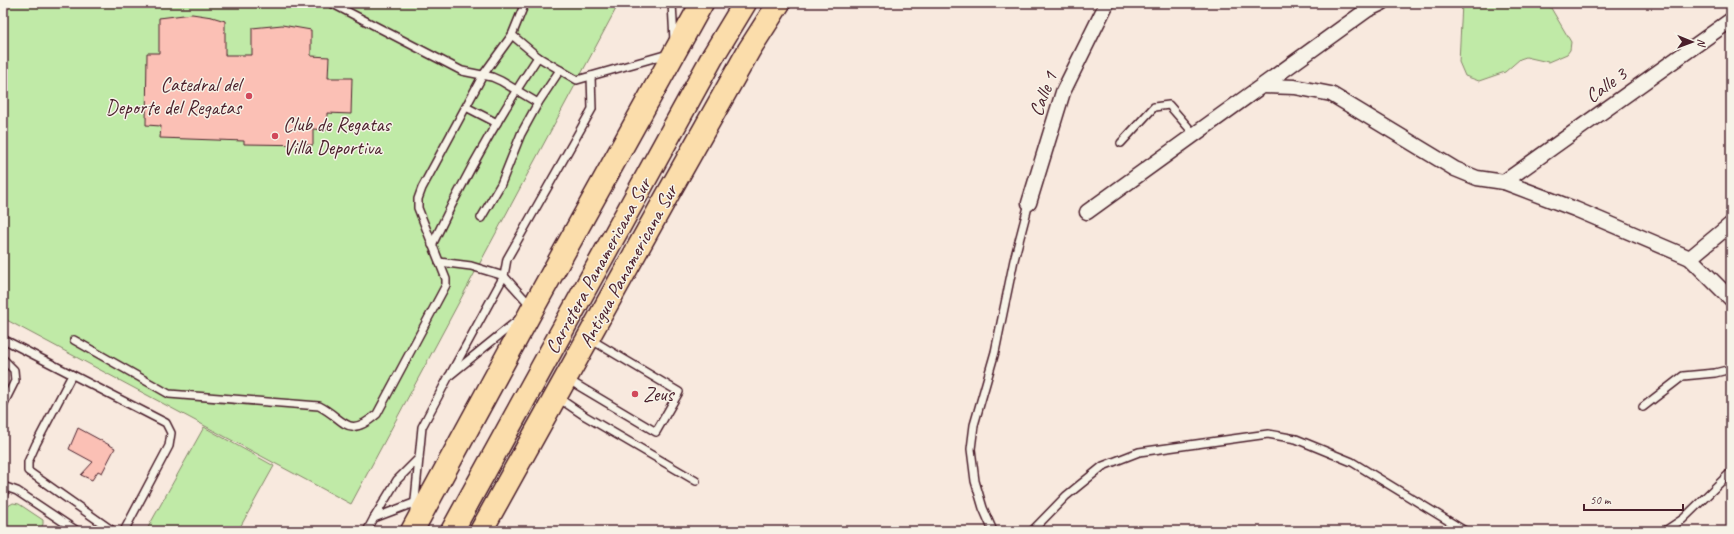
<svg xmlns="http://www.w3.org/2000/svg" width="1734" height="534" font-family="Caveat,sans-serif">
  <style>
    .green { fill: #c0eaa7; stroke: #858469 }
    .building { fill: #fbc0b5; stroke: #4a1f2b }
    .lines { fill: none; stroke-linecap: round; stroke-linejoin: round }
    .service-casing { stroke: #4a1f2b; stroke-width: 10 }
    .minor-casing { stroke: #4a1f2b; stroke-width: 17 }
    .primary-casing { stroke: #4a1f2b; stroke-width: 25 }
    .motorway-casing { stroke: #4a1f2b; stroke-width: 25 }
    .service { stroke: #f7f3e8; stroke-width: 7 }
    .minor { stroke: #f7f3e8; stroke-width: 14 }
    .primary { stroke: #fbddab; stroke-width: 22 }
    .motorway { stroke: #fbddab; stroke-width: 22 }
    .poi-dot { fill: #d1495b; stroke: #f7f3e8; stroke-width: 1.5 }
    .labels { text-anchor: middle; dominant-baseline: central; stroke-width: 3; stroke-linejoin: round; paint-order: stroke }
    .poi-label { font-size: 20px; fill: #4a1f2b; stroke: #f7f3e8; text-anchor: start }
    .street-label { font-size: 20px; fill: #4a1f2b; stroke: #f7f3e8 }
  </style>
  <rect width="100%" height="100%" fill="#f8e9de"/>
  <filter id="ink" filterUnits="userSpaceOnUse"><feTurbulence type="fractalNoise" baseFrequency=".025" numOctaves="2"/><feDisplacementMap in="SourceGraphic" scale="8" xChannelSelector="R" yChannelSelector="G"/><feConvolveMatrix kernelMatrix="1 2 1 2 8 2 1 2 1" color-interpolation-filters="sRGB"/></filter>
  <g filter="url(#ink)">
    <!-- green -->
    <g class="green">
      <polygon points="3,3 615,3 618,5 351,504 3,318"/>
      <polygon points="1462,3 1548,3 1571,42 1570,50 1567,54 1548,62 1526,57 1520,59 1505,72 1479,81 1465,76 1459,62"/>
      <polygon points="204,427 274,466 238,531 146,531"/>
      <polygon points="13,503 19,504 43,520 43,524 40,531 3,531 3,509"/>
    </g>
    <!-- building -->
    <g class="building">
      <polygon points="192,14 212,17 225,21 225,55 252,55 252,28 282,25 311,30 311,56 329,57 328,78 352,78 351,114 327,113 327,130 313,129 313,145 244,144 244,141 160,138 161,126 146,125 147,53 159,53 159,18"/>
      <polygon points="78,428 115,448 102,473 98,471 92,480 81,475 93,462 69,449"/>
    </g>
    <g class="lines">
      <!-- service casing -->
      <g class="service-casing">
        <g id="service">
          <polyline points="331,3 462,71 492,77 501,81 538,103"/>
          <polyline points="525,3 512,35 538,57 577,80 668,54"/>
          <polyline points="672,3 674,41"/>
          <polyline points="466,107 497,123"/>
          <polyline points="1121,143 1154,107 1169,105 1195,135"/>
          <polyline points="481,218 501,184 521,134 538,103 560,70"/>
          <path d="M 432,245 C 463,180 498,117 538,57"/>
          <polyline points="439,262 471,266 504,276 451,373"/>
          <polyline points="531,306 504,276 507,259 592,109 591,76"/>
          <polyline points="3,339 166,423 171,433 169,446 124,531"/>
          <path d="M 74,340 L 169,394 L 319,406 C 345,419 347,440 377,414 L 446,285 L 446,279 L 418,208 L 418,199 L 422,188 L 483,75 L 512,35"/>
          <polyline points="3,359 14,370 15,381 3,405"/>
          <polyline points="72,375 36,444 28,462 28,471 113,531"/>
          <polyline points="567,379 656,432 679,392 590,339"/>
          <polyline points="557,397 585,416 696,481"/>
          <polyline points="1643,407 1683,376 1715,373 1731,369"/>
          <polyline points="3,485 4,491 3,496"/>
          <polyline points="3,486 17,491 77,531"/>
          <polyline points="414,510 422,427 449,376 518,320"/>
          <polyline points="374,518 397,480 419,458"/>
          <polyline points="367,531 374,518 419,501"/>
          <polyline points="993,531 983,508 975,481 971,449 974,425 995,352 1014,260 1029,203"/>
          <polyline points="1032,531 1066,496 1103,466 1139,452 1268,434 1296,439 1352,462 1465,531"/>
          <polyline points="1665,531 1683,519 1731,472"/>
        </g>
      </g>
      <!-- minor casing -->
      <g class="minor-casing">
        <g id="minor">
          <polyline points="1263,86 1295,87 1331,94 1455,169 1477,178 1504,182 1575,209 1690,258 1731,299"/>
          <polyline points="1504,182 1731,20"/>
          <polyline points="1029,203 1063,92 1107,3"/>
          <polyline points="1087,212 1367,10 1382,3"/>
          <polyline points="1690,258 1731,224"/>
        </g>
      </g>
      <!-- primary casing -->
      <g class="primary-casing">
        <polyline id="primary" points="481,531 668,194 749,50 779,3"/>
      </g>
      <!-- motorway casing -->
      <g class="motorway-casing">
        <g id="motorway">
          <polyline points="412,531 533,308 702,3"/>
          <polyline points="452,531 713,56 745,3"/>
        </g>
      </g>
      <!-- service -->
      <use href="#service" class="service"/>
      <!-- minor -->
      <use href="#minor" class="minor"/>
      <!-- primary -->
      <use href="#primary" class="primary"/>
      <!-- motorway -->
      <use href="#motorway" class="motorway"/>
    </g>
  </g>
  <!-- markers -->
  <g class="poi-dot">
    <circle cx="249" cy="96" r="4"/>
    <circle cx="275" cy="136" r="4"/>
    <circle cx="635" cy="394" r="4"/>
  </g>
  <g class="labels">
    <!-- poi labels -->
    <g class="poi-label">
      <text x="241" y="84" text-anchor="end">Catedral del<tspan x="241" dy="23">Deporte del Regatas</tspan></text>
      <text x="283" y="124">Club de Regatas<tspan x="283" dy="23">Villa Deportiva</tspan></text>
      <text x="643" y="394">Zeus</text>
    </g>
    <!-- street labels -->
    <g class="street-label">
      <text transform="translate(1606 85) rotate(-36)">Calle 3</text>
      <text transform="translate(1043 94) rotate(-69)">Calle 1</text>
      <text transform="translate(598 266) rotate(-61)">Carretera Panamericana Sur</text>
      <text transform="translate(628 266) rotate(-61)">Antigua Panamericana Sur</text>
    </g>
  </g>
  <!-- margin -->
  <rect width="1734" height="534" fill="none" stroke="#f7f3e8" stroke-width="16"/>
  <rect x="8" y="8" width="1718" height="518" fill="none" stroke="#4a1f2b" stroke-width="1.5" filter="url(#ink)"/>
  <!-- north arrow -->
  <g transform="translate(1692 42) rotate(91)" stroke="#f7f3e8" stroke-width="3" paint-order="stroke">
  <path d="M0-3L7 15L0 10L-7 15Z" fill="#4a1f2b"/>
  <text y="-6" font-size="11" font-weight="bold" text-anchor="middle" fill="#4a1f2b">N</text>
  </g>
  <!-- scale -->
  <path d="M1584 504v6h99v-6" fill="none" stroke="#4a1f2b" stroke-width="2"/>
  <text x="1590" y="504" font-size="12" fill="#4a1f2b" stroke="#f7f3e8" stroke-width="3" paint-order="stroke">50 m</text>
</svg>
